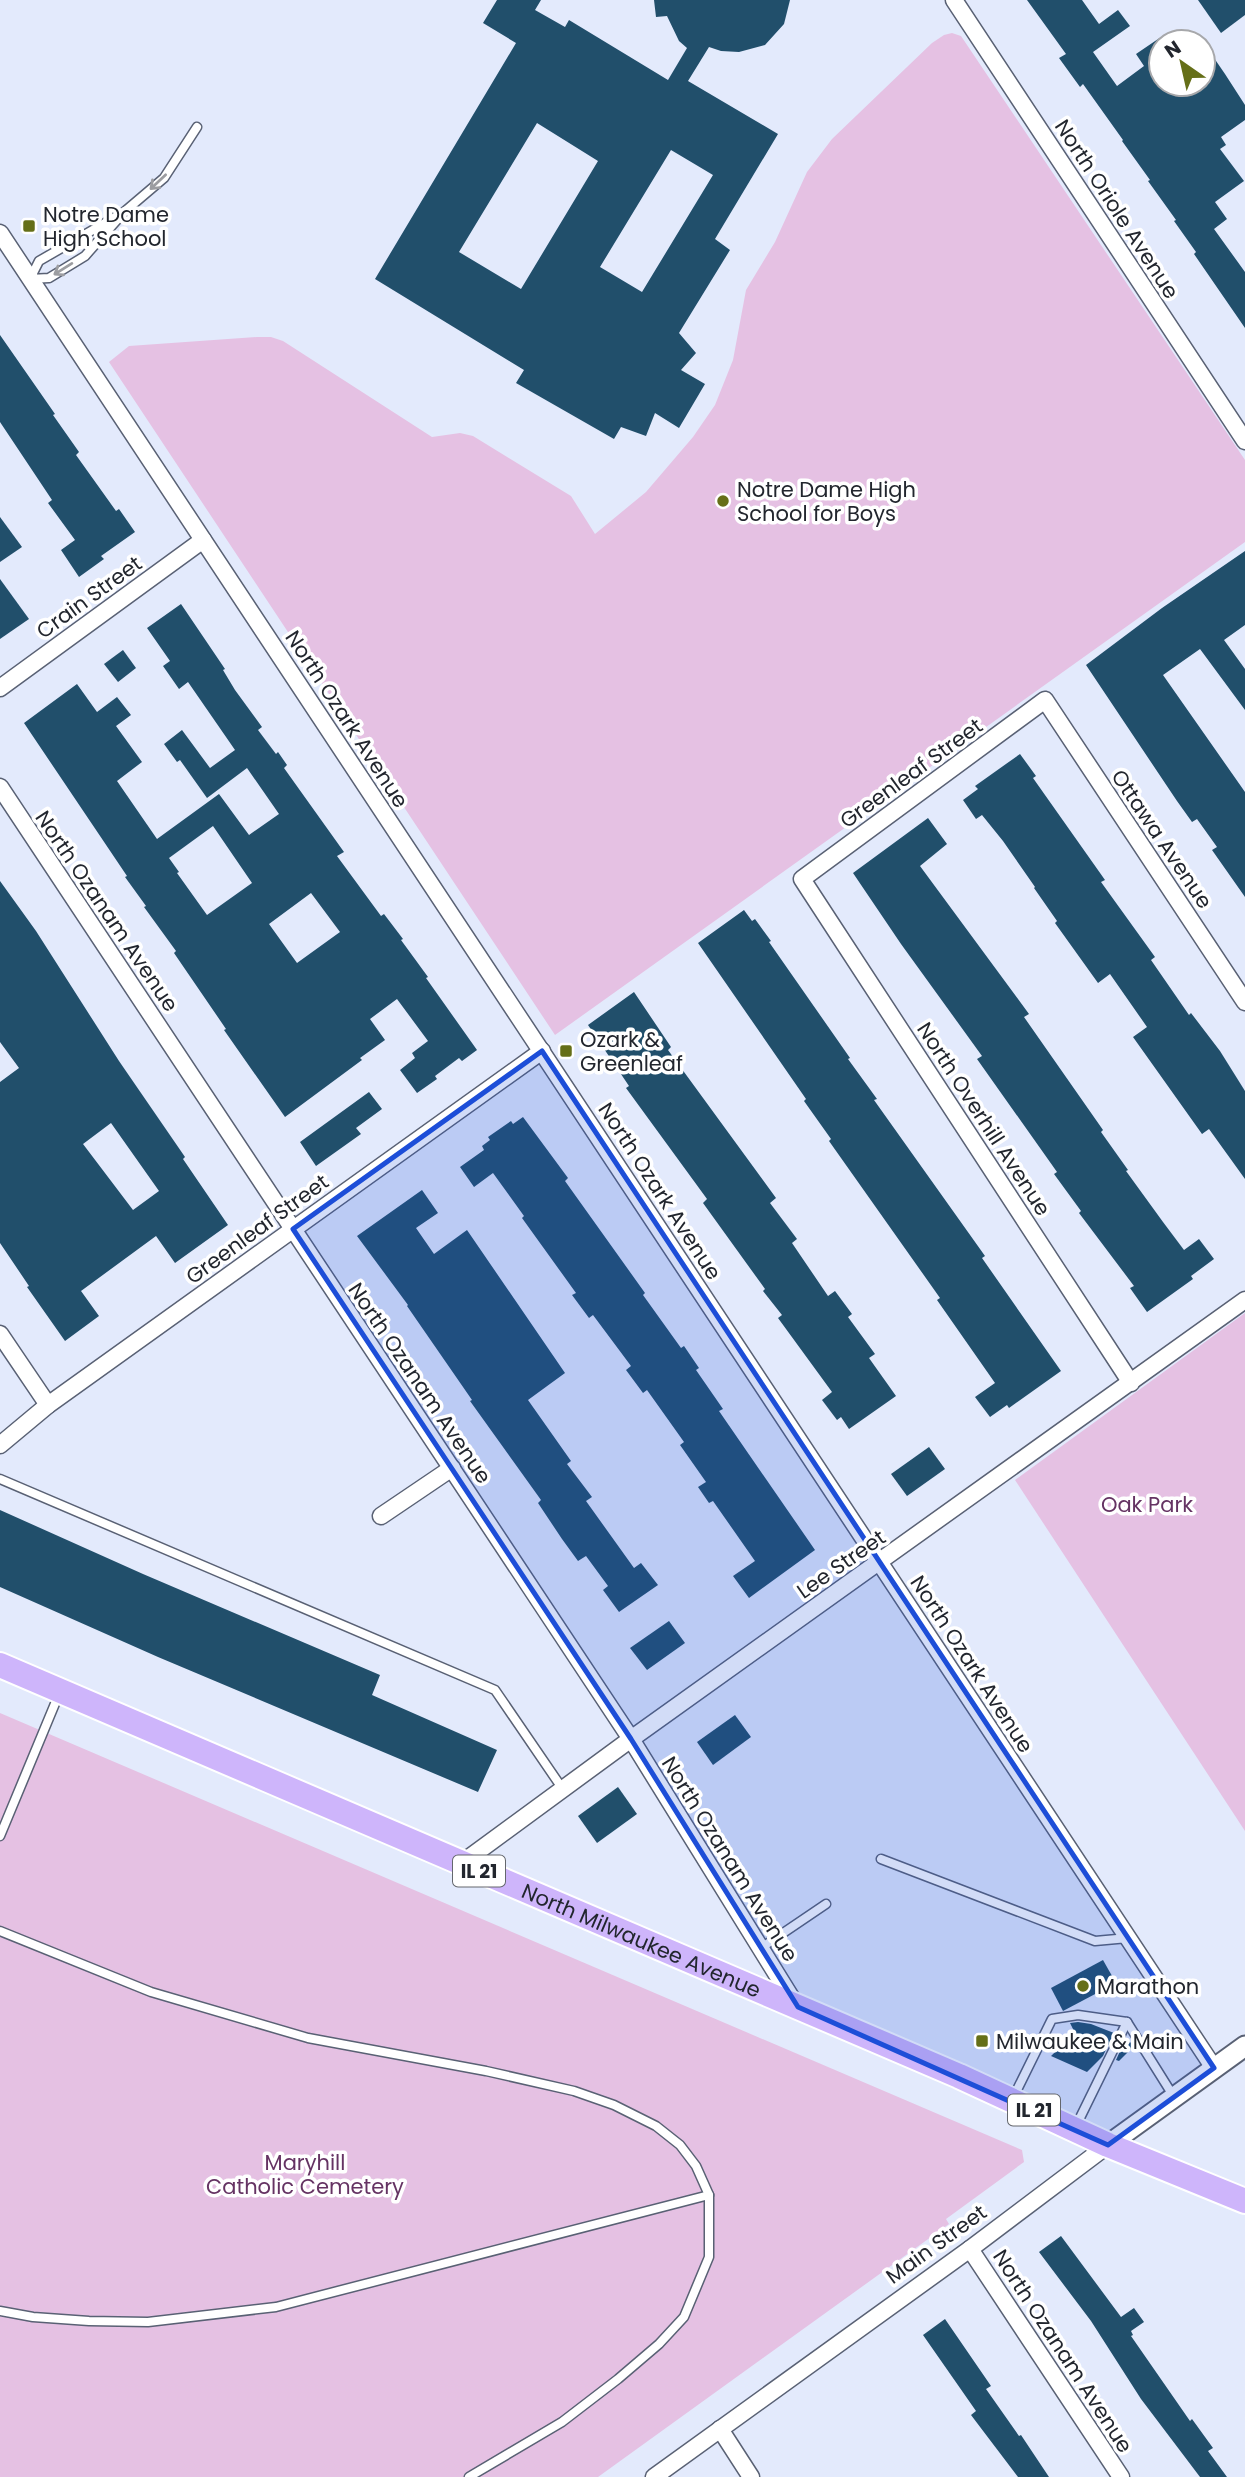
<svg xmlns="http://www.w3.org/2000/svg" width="1245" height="2477" font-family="Poppins,sans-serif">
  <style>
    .green { fill: #e5c1e3 }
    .building { fill: #214f6b; fill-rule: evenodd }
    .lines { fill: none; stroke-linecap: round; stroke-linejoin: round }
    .service-casing { stroke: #596174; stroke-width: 11 }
    .minor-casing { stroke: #596174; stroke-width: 19 }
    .tertiary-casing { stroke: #596174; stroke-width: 23 }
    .primary-casing { stroke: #fff; stroke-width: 28 }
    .service { stroke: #fff; stroke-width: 8 }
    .minor { stroke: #fff; stroke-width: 16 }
    .tertiary { stroke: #fff; stroke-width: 19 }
    .primary { stroke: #ceb5fb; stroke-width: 24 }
    .oneway { stroke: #9c9da1 }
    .marked { fill: #1d4ed8; fill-opacity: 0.2; stroke: #1d4ed8; stroke-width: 5; stroke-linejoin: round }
    .poi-dot { fill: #656f18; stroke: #fff; stroke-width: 2.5 }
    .labels { text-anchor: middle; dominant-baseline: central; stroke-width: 7; stroke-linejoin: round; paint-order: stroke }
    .shield { fill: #fff; stroke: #64676d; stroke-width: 2 }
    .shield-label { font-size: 19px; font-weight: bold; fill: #22262e }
    .street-label { font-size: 21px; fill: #22262e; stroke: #fff }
    .poi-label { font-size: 21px; fill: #22262e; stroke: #fff; text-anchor: start }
    .park-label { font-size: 21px; fill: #653363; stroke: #fff }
  </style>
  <rect width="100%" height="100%" fill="#e3eafc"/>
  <!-- green -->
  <g class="green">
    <polygon points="952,33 961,36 1245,460 1245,542 555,1035 109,362 129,346 257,337 271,337 283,341 432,437 460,433 473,436 571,496 595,534 646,492 693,437 715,405 733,360 746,290 775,242 807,172 832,139 932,43 944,35"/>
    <polygon points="1245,1313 1245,1831 1015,1480"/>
    <polygon points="0,1713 1022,2150 1024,2162 946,2219 949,2224 598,2477 0,2477"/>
  </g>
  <!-- building -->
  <g class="building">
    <path d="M 497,0 L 541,0 L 535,10 L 565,27 L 569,20 L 668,80 L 687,48 L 679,41 L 667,16 L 656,17 L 654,0 L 790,0 L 784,24 L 765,45 L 739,52 L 721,51 L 709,47 L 688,81 L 778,134 L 715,239 L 730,250 L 679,333 L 696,353 L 681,370 L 705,384 L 679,428 L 655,413 L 646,436 L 621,427 L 614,439 L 516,383 L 524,370 L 375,279 L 516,43 L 483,23 ZM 537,123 L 598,161 L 521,289 L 459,252 ZM 671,150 L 713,175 L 642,292 L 600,267 Z"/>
    <polygon points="1027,0 1082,0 1099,24 1118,10 1130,26 1093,52 1117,86 1144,66 1136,54 1161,37 1161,84 1203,84 1203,66 1214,58 1225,74 1245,105 1245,120 1221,137 1226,145 1220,149 1244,181 1215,202 1227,219 1214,229 1245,272 1245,328 1194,254 1196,252 1174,221 1176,220 1148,181 1150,180 1122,141 1123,140 1083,84 1080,87 1059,58 1066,54"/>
    <polygon points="1198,0 1245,0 1245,15 1221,33"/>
    <polygon points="0,335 55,414 53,415 79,452 76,455 116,511 119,509 135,532 101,556 104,559 79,577 61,550 75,540 48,503 52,500 0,422"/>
    <polygon points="0,517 22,547 0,562"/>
    <polygon points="1245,551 1245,625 1224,640 1245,669 1245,710 1200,649 1163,675 1245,792 1245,897 1212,850 1217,847 1197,819 1192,822 1177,801 1086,665 1162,608"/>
    <polygon points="0,579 29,619 0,639"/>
    <path d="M 181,604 L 225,669 L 223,670 L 235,690 L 262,727 L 258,730 L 276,754 L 278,752 L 287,765 L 284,768 L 344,852 L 337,856 L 381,916 L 384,914 L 403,939 L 401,940 L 428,977 L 426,978 L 477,1050 L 462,1061 L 459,1058 L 435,1076 L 437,1079 L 417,1093 L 400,1070 L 415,1058 L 412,1053 L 428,1041 L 397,999 L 370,1019 L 385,1040 L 360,1058 L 362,1060 L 285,1117 L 224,1030 L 226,1029 L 174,953 L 176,951 L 144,907 L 146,906 L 125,877 L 127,876 L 24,723 L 77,684 L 97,712 L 117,697 L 131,715 L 116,726 L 142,762 L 117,781 L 157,839 L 219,794 L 249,835 L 279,814 L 247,768 L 207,798 L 180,760 L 177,762 L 164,744 L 182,730 L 210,768 L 235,750 L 188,682 L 179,689 L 163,666 L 170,661 L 147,628 ZM 213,826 L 252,883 L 207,915 L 177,873 L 179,872 L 169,858 ZM 311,893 L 340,932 L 297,963 L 269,924 Z"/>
    <polygon points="123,650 136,668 118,682 104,664"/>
    <polygon points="1020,754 1036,776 1033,778 1105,880 1101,882 1155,957 1151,960 1189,1015 1191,1013 1220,1051 1245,1091 1245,1179 1209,1129 1202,1134 1133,1037 1147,1027 1110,974 1098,983 1055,923 1057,921 1034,888 1035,887 1003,841 982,815 976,819 963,800 978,789 975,786"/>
    <polygon points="928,818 947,844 920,866 1029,1014 1024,1017 1103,1130 1101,1132 1128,1170 1126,1171 1163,1222 1184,1250 1199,1239 1214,1259 1191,1276 1193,1279 1147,1312 1130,1288 1134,1286 1079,1213 1081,1211 1054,1174 1057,1172 977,1059 982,1056 901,944 853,873"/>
    <path d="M 0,881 L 36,931 L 119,1061 L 185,1157 L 183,1159 L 228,1225 L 175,1263 L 156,1236 L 81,1291 L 99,1316 L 65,1341 L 27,1287 L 29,1286 L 0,1243 L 0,1082 L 19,1068 L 0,1042 ZM 111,1123 L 159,1191 L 133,1210 L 83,1144 Z"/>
    <polygon points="744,910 752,921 755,919 771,941 769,942 850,1058 848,1059 877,1099 874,1100 985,1256 982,1258 1061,1371 1009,1408 1007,1405 990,1417 975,1397 995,1383 937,1300 940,1298 829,1141 831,1139 804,1101 806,1099 698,943"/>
    <polygon points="634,992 671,1047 668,1050 776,1198 770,1203 797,1239 792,1243 828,1296 835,1291 852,1314 848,1317 875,1354 869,1358 896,1396 849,1429 841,1417 837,1420 822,1400 832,1392 778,1318 782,1315 763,1291 765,1289 703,1203 707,1199 626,1088 629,1086 588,1025"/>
    <polygon points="369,1092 382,1109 356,1128 361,1134 316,1166 300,1142"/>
    <polygon points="523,1117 568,1178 565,1181 645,1293 643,1295 681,1348 684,1346 699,1368 696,1370 723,1409 719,1411 815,1550 749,1598 733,1576 755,1561 713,1501 709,1503 698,1487 706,1482 680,1445 684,1442 647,1390 643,1393 626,1370 631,1366 593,1315 589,1318 572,1295 576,1293 522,1218 524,1216 493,1173 474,1187 460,1167 484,1150 482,1146 490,1140 488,1137 511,1121 513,1124"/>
    <polygon points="422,1190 438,1213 416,1228 434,1254 467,1230 565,1373 528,1400 571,1461 567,1464 592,1497 586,1501 634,1568 641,1563 658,1585 619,1612 603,1590 608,1586 586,1556 578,1561 562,1539 538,1503 541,1500 470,1401 472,1400 407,1306 408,1305 357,1236"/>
    <polygon points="929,1447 945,1469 907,1496 891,1474"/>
    <polygon points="0,1510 143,1574 380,1675 372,1695 497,1750 478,1792 158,1657 0,1587"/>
    <polygon points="669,1621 685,1643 647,1670 630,1648"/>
    <polygon points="735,1715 751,1737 713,1765 697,1742"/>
    <polygon points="618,1787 637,1814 597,1843 578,1816"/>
    <polygon points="1103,1960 1116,1983 1063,2011 1051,1988"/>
    <polygon points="1078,2022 1091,2024 1114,2033 1103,2056 1087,2072 1051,2056 1075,2033 1070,2023"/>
    <polygon points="1126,2038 1134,2046 1119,2061 1116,2060"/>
    <polygon points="1061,2236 1121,2317 1134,2308 1144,2322 1131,2331 1133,2335 1131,2336 1190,2421 1192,2419 1213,2448 1208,2451 1227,2477 1200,2477 1141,2399 1091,2321 1039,2252"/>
    <polygon points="945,2319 991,2386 986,2389 1019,2436 1021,2435 1049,2477 1018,2477 971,2415 976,2411 923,2335"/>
  </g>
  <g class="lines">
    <!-- service casing -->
    <g class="service-casing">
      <g id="service">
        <polyline points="124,212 85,256 49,278 30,279 39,261 124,212 164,178 197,127"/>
        <polyline points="0,1479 495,1690 562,1788"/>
        <polyline points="0,1836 59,1694"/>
        <polyline points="881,1859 1095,1941 1128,1938"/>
        <polyline points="0,1931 151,1992 308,2038 486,2071 574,2091 614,2105 656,2126 680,2145 696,2166 709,2195 709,2257 684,2317 659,2344 618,2379 562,2422 469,2477"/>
        <polyline points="761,1948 826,1904"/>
        <polyline points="1013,2098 1052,2019 1078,2015 1127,2022 1174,2097"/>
        <polyline points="1076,2126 1127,2022"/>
        <polyline points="0,2311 33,2317 89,2321 148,2322 276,2307 709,2195"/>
      </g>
    </g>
    <!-- minor casing -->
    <g class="minor-casing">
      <g id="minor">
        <polyline points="954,0 1245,441"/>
        <polyline points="0,233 1214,2068"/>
        <polyline points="0,688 203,540"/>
        <polyline points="0,787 631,1739 797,2007"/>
        <polyline points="0,1334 48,1405"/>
        <polyline points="1131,1383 802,879 1045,700 1245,1002"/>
        <polyline points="0,1445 48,1405 542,1051"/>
        <polyline points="381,1516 452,1468"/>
        <polyline points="462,1863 631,1739 1245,1300"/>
        <polyline points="970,2249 1121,2477"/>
        <polyline points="720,2429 751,2477"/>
        <polyline points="654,2477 970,2249 1108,2145"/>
      </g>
    </g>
    <!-- tertiary casing -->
    <g class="tertiary-casing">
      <polyline id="tertiary" points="1108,2145 1245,2046"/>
    </g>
    <!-- primary casing -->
    <g class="primary-casing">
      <g id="primary">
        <path id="s1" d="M 0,1665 L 959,2076 L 1108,2145 L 1245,2201"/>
      </g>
    </g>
    <!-- service -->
    <use href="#service" class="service"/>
    <!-- minor -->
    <use href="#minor" class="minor"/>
    <!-- tertiary -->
    <use href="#tertiary" class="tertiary"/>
    <!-- primary -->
    <use href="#primary" class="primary"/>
  </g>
  <!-- one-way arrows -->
  <defs><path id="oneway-shaft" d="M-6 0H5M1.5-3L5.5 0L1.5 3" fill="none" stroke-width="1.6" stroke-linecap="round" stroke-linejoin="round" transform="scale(1.75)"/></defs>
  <g class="oneway">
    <use href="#oneway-shaft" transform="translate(158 182) rotate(137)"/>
    <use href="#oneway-shaft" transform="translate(63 269) rotate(148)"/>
  </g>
  <!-- marked area -->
  <path class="marked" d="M 542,1051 L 1214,2068 L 1108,2145 L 798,2007 L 631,1739 L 293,1229 Z"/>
  <!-- markers -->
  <g class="poi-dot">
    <rect x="22" y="219" width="14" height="14" rx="3.5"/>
    <circle cx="723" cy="501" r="7"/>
    <rect x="559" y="1044" width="14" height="14" rx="3.5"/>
    <circle cx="1083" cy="1986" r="7"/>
    <rect x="975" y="2034" width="14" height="14" rx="3.5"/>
  </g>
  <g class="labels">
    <!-- shield labels -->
    <g class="shield">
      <rect x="453" y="1855.5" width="52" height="31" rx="5"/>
      <rect x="1008" y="2094.5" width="52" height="31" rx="5"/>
    </g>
    <g class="shield-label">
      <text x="479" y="1871">IL 21</text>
      <text x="1034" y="2110">IL 21</text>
    </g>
    <!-- street labels -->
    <g class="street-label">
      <text transform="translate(1117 209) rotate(57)">North Oriole Avenue</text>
      <text transform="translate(89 597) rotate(-36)">Crain Street</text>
      <text transform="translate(347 719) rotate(57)">North Ozark Avenue</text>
      <text transform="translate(911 773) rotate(-36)">Greenleaf Street</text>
      <text transform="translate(1162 839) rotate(56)">Ottawa Avenue</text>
      <text transform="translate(107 911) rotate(56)">North Ozanam Avenue</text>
      <text transform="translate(984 1119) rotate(57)">North Overhill Avenue</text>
      <text transform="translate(660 1191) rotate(57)">North Ozark Avenue</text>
      <text transform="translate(257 1229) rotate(-36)">Greenleaf Street</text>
      <text transform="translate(420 1383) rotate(56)">North Ozanam Avenue</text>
      <text transform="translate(841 1564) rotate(-35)">Lee Street</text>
      <text transform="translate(972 1664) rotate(57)">North Ozark Avenue</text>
      <text transform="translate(730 1859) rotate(58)">North Ozanam Avenue</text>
      <text stroke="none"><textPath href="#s1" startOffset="698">North Milwaukee Avenue</textPath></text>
      <text transform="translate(936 2244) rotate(-36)">Main Street</text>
      <text transform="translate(1063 2351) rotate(57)">North Ozanam Avenue</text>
    </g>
    <!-- poi labels -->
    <g class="poi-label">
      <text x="43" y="214">Notre Dame<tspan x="43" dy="24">High School</tspan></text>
      <text x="737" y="489">Notre Dame High<tspan x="737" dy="24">School for Boys</tspan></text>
      <text x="580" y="1039">Ozark &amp;<tspan x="580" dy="24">Greenleaf</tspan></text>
      <text x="1097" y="1986">Marathon</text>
      <text x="996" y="2041">Milwaukee &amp; Main</text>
    </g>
    <!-- park labels -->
    <g class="park-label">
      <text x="1147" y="1504">Oak Park</text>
      <text x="305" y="2162">Maryhill<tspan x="305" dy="24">Catholic Cemetery</tspan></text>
    </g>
  </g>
  <!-- north arrow -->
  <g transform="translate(1182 63) rotate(326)"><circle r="33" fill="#ffffff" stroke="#a7a8ab" stroke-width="2"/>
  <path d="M0-5L12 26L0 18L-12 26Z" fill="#656f18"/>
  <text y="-10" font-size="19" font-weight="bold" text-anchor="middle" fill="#22262e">N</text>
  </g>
</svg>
